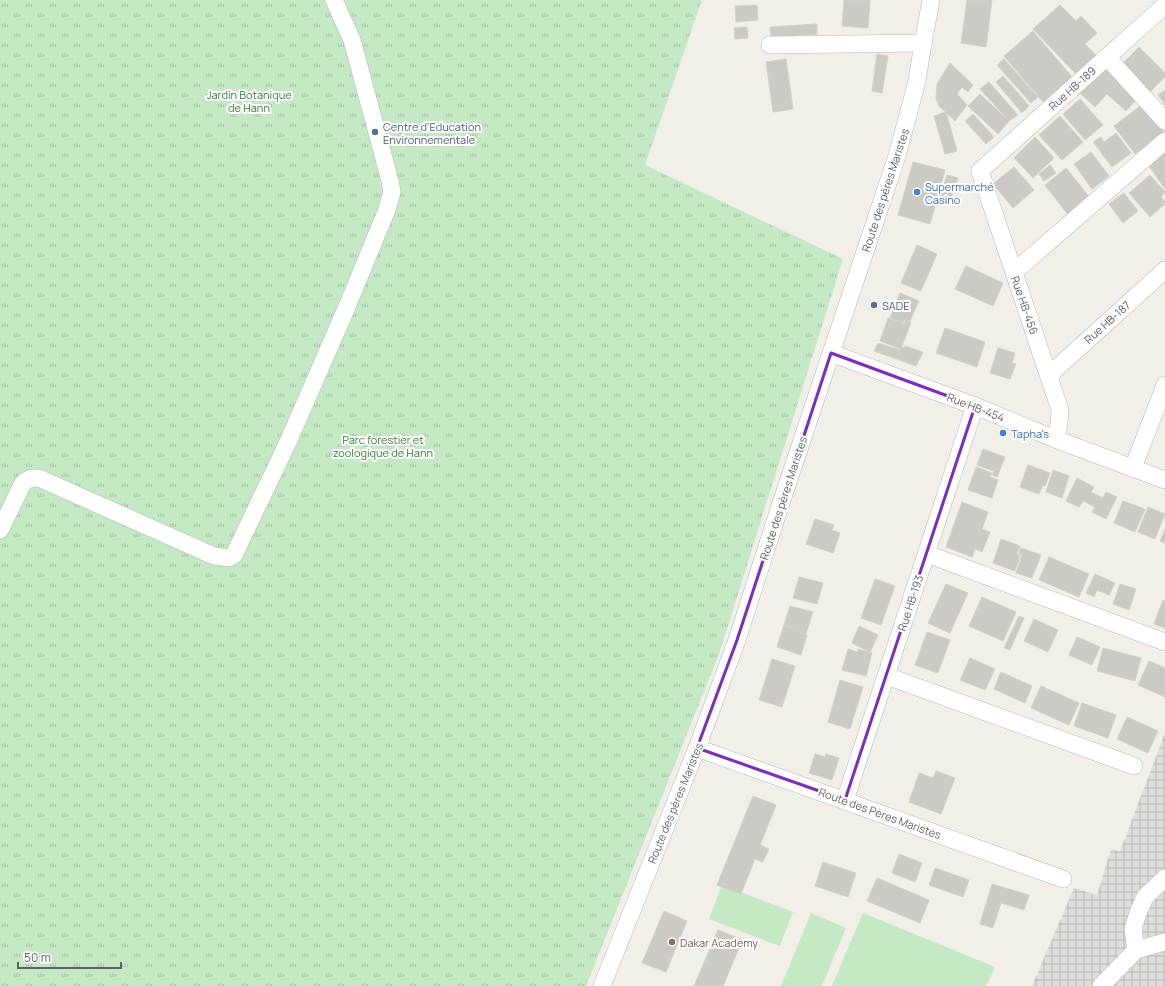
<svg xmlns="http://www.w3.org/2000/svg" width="1165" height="986" font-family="Manrope,sans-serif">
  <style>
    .industrial { fill: url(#industrial-grid) }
    .grass { fill: #c5e8c5 }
    .park { fill: url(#park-tufts) }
    .building { fill: #cccac5; stroke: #d6d1c6 }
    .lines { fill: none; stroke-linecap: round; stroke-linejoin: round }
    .minor-casing { stroke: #b5b8bc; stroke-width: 18 }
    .minor { stroke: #fff; stroke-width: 17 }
    .marked { fill: none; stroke: #7b2cbf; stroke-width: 3; stroke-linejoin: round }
    .service-dot { fill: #5c6f8a; stroke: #fff; stroke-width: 1.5 }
    .shop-dot { fill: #3f7fe0; stroke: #fff; stroke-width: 1.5 }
    .education-dot { fill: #8d6e63; stroke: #fff; stroke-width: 1.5 }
    .labels { text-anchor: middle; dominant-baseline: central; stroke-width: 4; stroke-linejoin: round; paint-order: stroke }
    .street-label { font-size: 11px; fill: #5f6368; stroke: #fff }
    .park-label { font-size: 11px; fill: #348238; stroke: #fff }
    .service-label { font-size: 11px; fill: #4e5e75; stroke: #fff; text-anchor: start }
    .shop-label { font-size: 11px; fill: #366cbe; stroke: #fff; text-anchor: start }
    .education-label { font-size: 11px; fill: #785e54; stroke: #fff; text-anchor: start }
  </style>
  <defs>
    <pattern id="industrial-grid" width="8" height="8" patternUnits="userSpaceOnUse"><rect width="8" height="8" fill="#e0deda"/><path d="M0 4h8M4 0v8" fill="none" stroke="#b9b8b5"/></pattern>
    <pattern id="park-tufts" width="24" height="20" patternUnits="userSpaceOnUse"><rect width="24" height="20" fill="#c5e8c5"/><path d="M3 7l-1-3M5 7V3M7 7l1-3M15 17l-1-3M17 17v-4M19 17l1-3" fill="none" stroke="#a3c0a4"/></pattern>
  </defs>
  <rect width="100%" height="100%" fill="#f1efe8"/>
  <!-- industrial -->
  <polygon class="industrial" points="1165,733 1165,986 1032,986 1074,888 1097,895 1111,849 1120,851"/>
  <!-- grass -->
  <g class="grass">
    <polygon points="722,885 793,912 780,946 709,919"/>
    <polygon points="811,913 846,928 822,986 781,986"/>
    <polygon points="863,913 995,967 986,986 832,986"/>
  </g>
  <!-- park -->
  <polygon class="park" points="0,0 702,0 645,165 843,259 719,654 586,986 0,986"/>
  <!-- building -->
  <g class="building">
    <polygon points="844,0 870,0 868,28 842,26"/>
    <polygon points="967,0 992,0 986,47 961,43"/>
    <polygon points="757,5 758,20 736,22 735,6"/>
    <polygon points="1060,5 1076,21 1081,16 1097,33 1085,44 1096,55 1076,74 1033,29"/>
    <polygon points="817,24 817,34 771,37 770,27"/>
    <polygon points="747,27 748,38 735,39 734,28"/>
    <polygon points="1033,31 1072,77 1043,102 1004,56"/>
    <polygon points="1139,47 1165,73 1165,77 1150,92 1122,64"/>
    <polygon points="877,54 888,56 882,93 872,91"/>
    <polygon points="786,59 793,109 773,112 766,62"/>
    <polygon points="1004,59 1038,97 1031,103 997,65"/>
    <polygon points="950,63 973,85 968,92 962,87 957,94 967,105 955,121 939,106 936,98 937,84"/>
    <polygon points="1104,66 1139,97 1126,111 1107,94 1095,107 1080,93"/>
    <polygon points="1003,76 1029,106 1022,113 996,82"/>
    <polygon points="989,82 1018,115 1009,121 980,89"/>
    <polygon points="1165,90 1165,105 1158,95"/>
    <polygon points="980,94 1009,121 998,134 968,106"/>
    <polygon points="1080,99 1103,125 1085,140 1063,114"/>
    <polygon points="1143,104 1164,132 1135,154 1114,126"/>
    <polygon points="946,112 957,151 945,154 934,116"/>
    <polygon points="973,114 994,137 986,144 965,121"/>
    <polygon points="1060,116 1083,142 1062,160 1039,135"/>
    <polygon points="1116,133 1131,153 1112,167 1093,142 1101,137 1104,142"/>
    <polygon points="1035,137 1054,158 1033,178 1014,158"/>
    <polygon points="1165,151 1165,189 1147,163"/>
    <polygon points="1091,152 1109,176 1092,189 1074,164"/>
    <polygon points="913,162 945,170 930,224 898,215"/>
    <polygon points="1050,165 1056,173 1044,181 1039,174"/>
    <polygon points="1014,167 1034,190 1013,208 993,184"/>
    <polygon points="1066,168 1091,199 1069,216 1045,185"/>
    <polygon points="947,175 958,178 950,200 940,196"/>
    <polygon points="1150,175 1165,192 1161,197 1165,202 1165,204 1150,217 1129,193"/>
    <polygon points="1124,193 1138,211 1123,223 1109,204"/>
    <polygon points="917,245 937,254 921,291 901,283"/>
    <polygon points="966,266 1003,283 993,306 955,289"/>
    <polygon points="900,293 919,301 910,321 905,319 903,323 890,318"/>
    <polygon points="888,318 904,324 906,320 911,322 901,349 880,341"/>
    <polygon points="945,328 985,342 977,367 936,353"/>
    <polygon points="878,343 900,350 905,346 923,352 916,366 874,351"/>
    <polygon points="998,348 1015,353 1012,363 1016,364 1010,379 990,373"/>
    <polygon points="983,449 1005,457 997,477 992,475 994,471 977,465"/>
    <polygon points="1028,465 1050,473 1045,486 1043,485 1039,494 1020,487"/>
    <polygon points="976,467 992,473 990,477 998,480 992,498 968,490"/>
    <polygon points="1053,470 1069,476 1062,498 1046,492"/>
    <polygon points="1077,478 1094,487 1091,492 1103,498 1106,492 1117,497 1106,519 1092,512 1095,507 1083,501 1079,507 1066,501"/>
    <polygon points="1123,501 1145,509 1135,532 1114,523"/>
    <polygon points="962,502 988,512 982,529 990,532 982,552 975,549 972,557 946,547"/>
    <polygon points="1148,507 1165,514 1155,539 1138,532"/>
    <polygon points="815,519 834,525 832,530 840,533 833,553 806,544"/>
    <polygon points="1165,529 1165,543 1160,541"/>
    <polygon points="1001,539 1020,546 1017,554 1020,556 1015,571 993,563"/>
    <polygon points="1021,548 1041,555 1032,578 1016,573 1022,555 1019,554"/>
    <polygon points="1049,557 1089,574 1079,597 1039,580"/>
    <polygon points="1095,574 1115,583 1109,595 1097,590 1094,597 1086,593"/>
    <polygon points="799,577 823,583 817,604 793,598"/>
    <polygon points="875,579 895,586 881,625 861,618"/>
    <polygon points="946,584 968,593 950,633 928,623"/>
    <polygon points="1120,584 1136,589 1129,610 1113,604"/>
    <polygon points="982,597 1016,612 1003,641 969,626"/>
    <polygon points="1163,600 1165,601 1165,628 1154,624"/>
    <polygon points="790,606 813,612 806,634 800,633 801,630 784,625"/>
    <polygon points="1019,616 1024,618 1010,650 1004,648"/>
    <polygon points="1034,619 1058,630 1048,652 1024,641"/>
    <polygon points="784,625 801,630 800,633 807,635 801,655 777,647"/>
    <polygon points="859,626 878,635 870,652 852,643"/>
    <polygon points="927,632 950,640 938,673 915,665"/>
    <polygon points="1077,637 1100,647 1092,665 1069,655"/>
    <polygon points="1103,648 1141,658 1135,681 1097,671"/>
    <polygon points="848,649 858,652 858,649 872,653 866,676 842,670"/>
    <polygon points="970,658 995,669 985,690 960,680"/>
    <polygon points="772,659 795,666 782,707 759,700"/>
    <polygon points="1149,661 1165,668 1165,697 1138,685"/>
    <polygon points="1001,672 1032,686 1025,703 994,689"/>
    <polygon points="840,680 863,687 850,729 828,722"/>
    <polygon points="1041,686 1079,703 1069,725 1031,708"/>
    <polygon points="1082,703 1116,715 1108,738 1074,726"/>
    <polygon points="1127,717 1158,731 1148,753 1117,739"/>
    <polygon points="815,754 825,757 826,754 839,758 832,780 809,773"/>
    <polygon points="936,771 955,778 941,814 909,802 919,773 933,778"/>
    <polygon points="753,796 776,805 760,845 769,849 763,862 755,859 741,894 717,885"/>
    <polygon points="899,854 922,863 915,882 892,873"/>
    <polygon points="823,862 856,873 848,897 815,886"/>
    <polygon points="935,868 969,880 963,897 929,885"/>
    <polygon points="877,878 929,900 920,923 867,901"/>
    <polygon points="992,884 1029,895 1024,910 1001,903 993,928 980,924"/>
    <polygon points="664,911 687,921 666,972 642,963"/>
    <polygon points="718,930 745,941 742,949 739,948 723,986 694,986"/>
  </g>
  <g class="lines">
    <!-- minor casing -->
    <g class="minor-casing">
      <g id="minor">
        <polyline points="770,45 923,43"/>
        <polyline points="1107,57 1165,121"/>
        <polyline points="1014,272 1165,141"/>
        <polyline points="831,353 975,406 1055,439 1165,480"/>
        <polyline points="1049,375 1165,270"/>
        <polyline points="1055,439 1059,424 1060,410 980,171 1165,5"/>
        <polyline points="1133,468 1165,385"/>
        <path d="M 0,530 L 23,483 C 29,478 33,477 41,479 L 214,556 L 229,558 L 234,555 L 288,442 L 346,309 L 386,212 L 392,192 L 390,181 L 352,40 L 334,0"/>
        <polyline points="927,554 1165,642"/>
        <polyline points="887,676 1134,766"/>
        <polyline points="697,748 1063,879"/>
        <polyline points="845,800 975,406"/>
        <polyline points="1136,950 1133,929 1138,913 1145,897 1165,878"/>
        <polyline points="602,986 697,748 737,640 781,503 897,156 917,81 923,43 931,0"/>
        <polyline points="1101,986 1136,950 1165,942"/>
      </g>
    </g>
    <!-- minor -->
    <use href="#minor" class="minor"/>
  </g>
  <!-- marked area -->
  <path class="marked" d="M 831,353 L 975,406 L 845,800 L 697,748 L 737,640 Z"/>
  <!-- markers -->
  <g class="service-dot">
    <circle cx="375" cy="132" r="4"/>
    <circle cx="874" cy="305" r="4"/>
  </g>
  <g class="shop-dot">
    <circle cx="917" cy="192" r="4"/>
    <circle cx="1003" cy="433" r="4"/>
  </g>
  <circle class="education-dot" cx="672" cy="942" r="4"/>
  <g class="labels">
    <!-- street labels -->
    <g class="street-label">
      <text transform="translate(1072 88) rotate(-42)">Rue HB-189</text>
      <text transform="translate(885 190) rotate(-72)">Route des pères Maristes</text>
      <text transform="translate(1025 305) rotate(71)">Rue HB-456</text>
      <text transform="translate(1107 322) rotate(-42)">Rue HB-187</text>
      <text transform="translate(976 407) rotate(21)">Rue HB-454</text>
      <text transform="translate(783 498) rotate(-72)">Route des pères Maristes</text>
      <text transform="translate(910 603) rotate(-72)">Rue HB-193</text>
      <text transform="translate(675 803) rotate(-68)">Route des pères Maristes</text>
      <text transform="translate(880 813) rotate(20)">Route des Pères Maristes</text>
    </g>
    <!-- park labels -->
    <g class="park-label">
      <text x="249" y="94">Jardin Botanique<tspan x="249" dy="13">de Hann</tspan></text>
      <text x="383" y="439">Parc forestier et<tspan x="383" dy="13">zoologique de Hann</tspan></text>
    </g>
    <!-- service labels -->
    <g class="service-label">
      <text x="383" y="126">Centre d'Education<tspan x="383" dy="13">Environnementale</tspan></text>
      <text x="882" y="305">SADE</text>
    </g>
    <!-- shop labels -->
    <g class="shop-label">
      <text x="925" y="186">Supermarché<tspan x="925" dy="13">Casino</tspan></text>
      <text x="1011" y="433">Tapha's</text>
    </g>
    <!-- education labels -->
    <g class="education-label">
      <text x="680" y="942">Dakar Academy</text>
    </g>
  </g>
  <!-- scale -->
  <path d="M18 962v6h103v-6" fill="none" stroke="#5f6368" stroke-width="2"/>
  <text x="24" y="962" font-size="12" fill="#5f6368" stroke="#ffffff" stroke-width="3" paint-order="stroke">50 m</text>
</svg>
